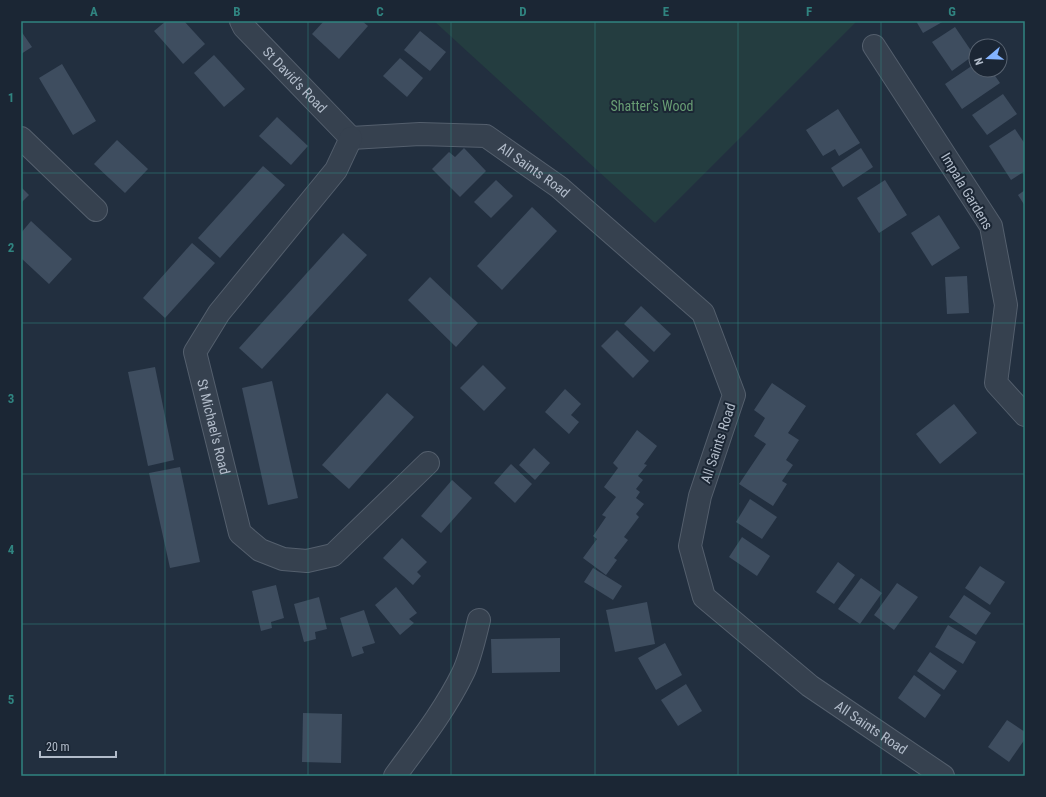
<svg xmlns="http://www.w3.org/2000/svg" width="1046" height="797" font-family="'Roboto Condensed',sans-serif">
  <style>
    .green { fill: #243d40 }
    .building { fill: #3e4d5f }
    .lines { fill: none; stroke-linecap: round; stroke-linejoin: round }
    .street-casing { stroke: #545f6d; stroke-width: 24 }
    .street { stroke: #36414f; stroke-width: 22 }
    .grid { fill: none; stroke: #308480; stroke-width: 1; stroke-opacity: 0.55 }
    .labels { text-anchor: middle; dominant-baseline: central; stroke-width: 4; stroke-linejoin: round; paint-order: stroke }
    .street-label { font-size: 14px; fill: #b2bcca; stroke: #1b2634 }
    .park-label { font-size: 14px; fill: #689d74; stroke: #1b2634 }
    .neatline { fill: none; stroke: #308480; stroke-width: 1.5 }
    .grid-label { font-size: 13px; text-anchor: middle; font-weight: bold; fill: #308480 }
  </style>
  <rect width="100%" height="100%" fill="#222f3f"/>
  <!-- green -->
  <polygon class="green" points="434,21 857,21 655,223"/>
  <!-- building -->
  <g class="building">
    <polygon points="166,21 184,21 205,44 183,64 154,31"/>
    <polygon points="324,21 362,21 368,26 339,59 312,34"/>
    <polygon points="916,21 944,21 923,33"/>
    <polygon points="955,27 974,55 952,71 932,42"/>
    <polygon points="21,31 32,47 21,54"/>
    <polygon points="420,31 446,52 430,71 404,50"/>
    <polygon points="214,55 245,89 224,107 194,73"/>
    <polygon points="400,58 423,78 407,97 383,76"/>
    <polygon points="976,63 976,70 991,70 1000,83 962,109 945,84"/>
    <polygon points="62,64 96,121 73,135 39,78"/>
    <polygon points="1003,94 1017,114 987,135 972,115"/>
    <polygon points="838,109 860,143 839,156 835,149 823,156 806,130"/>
    <polygon points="277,117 308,146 291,165 259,136"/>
    <polygon points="1015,129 1025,144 1025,171 1011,180 989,146"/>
    <polygon points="117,140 148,169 125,193 94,164"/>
    <polygon points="464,148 486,171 460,197 432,169 449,152 455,157"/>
    <polygon points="861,148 873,167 843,187 831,168"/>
    <polygon points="263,166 285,185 220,258 198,238"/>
    <polygon points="496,180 513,196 491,218 474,202"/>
    <polygon points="885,180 907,215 879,233 857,198"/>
    <polygon points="21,187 29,195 21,203"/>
    <polygon points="1025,190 1025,206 1018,195"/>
    <polygon points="532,207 557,231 502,290 477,266"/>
    <polygon points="939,215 960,248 932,266 911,233"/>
    <polygon points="31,221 72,259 49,284 21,258 21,233"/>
    <polygon points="343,233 367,255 262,369 239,348"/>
    <polygon points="192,243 215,263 165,318 143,298"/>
    <polygon points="967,276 969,313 947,314 945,277"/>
    <polygon points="430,277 478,323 456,347 408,300"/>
    <polygon points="641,306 671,334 654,352 624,324"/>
    <polygon points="617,330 649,361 633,378 601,346"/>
    <polygon points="483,365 506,388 484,411 460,388"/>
    <polygon points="155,367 174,460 148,466 128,372"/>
    <polygon points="272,381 298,498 268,505 242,388"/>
    <polygon points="772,383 806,406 788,433 799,440 786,460 793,465 782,481 787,484 773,506 739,484 766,444 754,436 765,418 754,410"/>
    <polygon points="565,389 581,404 571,415 579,422 569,434 545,412"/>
    <polygon points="387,393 414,417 349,489 322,465"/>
    <polygon points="954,404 977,433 940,464 916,434"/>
    <polygon points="637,430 657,446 644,464 647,465 638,476 643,480 636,489 640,492 636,498 644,504 636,514 639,517 624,537 628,540 614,558 617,560 606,575 583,558 597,539 593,536 606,517 602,515 616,497 604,487 618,468 613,463"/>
    <polygon points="534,448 550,463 535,480 519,465"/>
    <polygon points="511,464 532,484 515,503 494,483"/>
    <polygon points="180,467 200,562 170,568 149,473"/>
    <polygon points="452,480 472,498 441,533 421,516"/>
    <polygon points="750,499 777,517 762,539 736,522"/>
    <polygon points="742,537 770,556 757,576 729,557"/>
    <polygon points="402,538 427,562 417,572 421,576 413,585 383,558"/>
    <polygon points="838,562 855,575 834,604 816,592"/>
    <polygon points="980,566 1005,582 990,605 965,588"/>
    <polygon points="593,568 622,586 613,600 584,582"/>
    <polygon points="861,578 882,593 860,624 838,609"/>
    <polygon points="897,583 918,597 894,630 874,615"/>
    <polygon points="276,585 284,618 271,622 272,628 261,631 252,591"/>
    <polygon points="396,587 417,613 409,619 414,623 400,635 375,605"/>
    <polygon points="964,595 991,613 976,635 949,617"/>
    <polygon points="319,597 327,629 315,632 316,639 304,642 294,604"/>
    <polygon points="647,602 655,644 615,652 606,610"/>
    <polygon points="364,610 375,643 362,647 364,653 352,657 340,618"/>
    <polygon points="948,625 976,642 963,664 935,647"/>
    <polygon points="560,638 560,672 492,673 491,639"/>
    <polygon points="665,643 682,675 656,690 638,658"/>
    <polygon points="930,652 957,671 944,690 917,671"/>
    <polygon points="914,675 941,695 925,718 898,698"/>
    <polygon points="686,684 702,711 678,726 661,700"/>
    <polygon points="303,713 342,714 341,763 302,762"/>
    <polygon points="1007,720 1025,732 1025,739 1009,762 988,747"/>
  </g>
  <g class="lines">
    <!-- street casing -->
    <g class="street-casing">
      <g id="street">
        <path id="s1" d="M 241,21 L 244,27 L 351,138"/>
        <polyline points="874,46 991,226 1006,305 996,383 1025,415"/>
        <polyline points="21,138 96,210"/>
        <path id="s2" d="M 351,138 L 420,134 L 486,136 L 559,187 L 703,313 L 734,395 L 700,496 L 690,546 L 704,597 L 810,686 L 943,776"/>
        <path id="s3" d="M 351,138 L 336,170 L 219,313 L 195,352 L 240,533 L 260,550 L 283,559 L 307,561 L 333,555 L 428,463"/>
        <path d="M 395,776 C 419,743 445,710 463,673 C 470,659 475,636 479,620"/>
      </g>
    </g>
    <!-- street -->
    <use href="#street" class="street"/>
  </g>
  <!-- grid -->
  <path class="grid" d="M 165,21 L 165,776M 308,21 L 308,776M 451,21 L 451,776M 595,21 L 595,776M 738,21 L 738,776M 881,21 L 881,776M 21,173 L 1025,173M 21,323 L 1025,323M 21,474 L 1025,474M 21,624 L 1025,624"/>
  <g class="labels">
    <!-- street labels -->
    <g class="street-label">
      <text stroke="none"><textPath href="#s1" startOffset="80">St David's Road</textPath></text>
      <text stroke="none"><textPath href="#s2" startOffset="194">All Saints Road</textPath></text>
      <text transform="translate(967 191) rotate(59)">Impala Gardens</text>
      <text stroke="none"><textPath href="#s3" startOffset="343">St Michael's Road</textPath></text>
      <text transform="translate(718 443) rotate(-72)">All Saints Road</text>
      <text stroke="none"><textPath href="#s2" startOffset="926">All Saints Road</textPath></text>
    </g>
    <!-- park labels -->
    <g class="park-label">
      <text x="652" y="106">Shatter's Wood</text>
    </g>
  </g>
  <!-- border -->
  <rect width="1046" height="797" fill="none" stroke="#1b2634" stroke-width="44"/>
  <!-- north arrow -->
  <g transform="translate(988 58) rotate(251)"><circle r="19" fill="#1b2634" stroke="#576270"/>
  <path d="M0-3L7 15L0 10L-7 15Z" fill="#83b3ff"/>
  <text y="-6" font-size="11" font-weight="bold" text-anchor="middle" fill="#b2bcca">N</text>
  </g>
  <!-- scale -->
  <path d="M40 751v6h76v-6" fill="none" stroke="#b2bcca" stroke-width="2"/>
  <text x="46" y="751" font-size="12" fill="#b2bcca" stroke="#1b2634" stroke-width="3" paint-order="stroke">20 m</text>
  <rect x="22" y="22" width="1002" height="753" class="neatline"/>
  <g class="grid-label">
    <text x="94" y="16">A</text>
    <text x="237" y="16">B</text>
    <text x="380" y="16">C</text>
    <text x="523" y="16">D</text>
    <text x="666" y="16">E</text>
    <text x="809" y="16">F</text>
    <text x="952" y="16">G</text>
    <text x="11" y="102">1</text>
    <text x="11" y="252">2</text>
    <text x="11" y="403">3</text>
    <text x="11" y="554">4</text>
    <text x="11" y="704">5</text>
  </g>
</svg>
